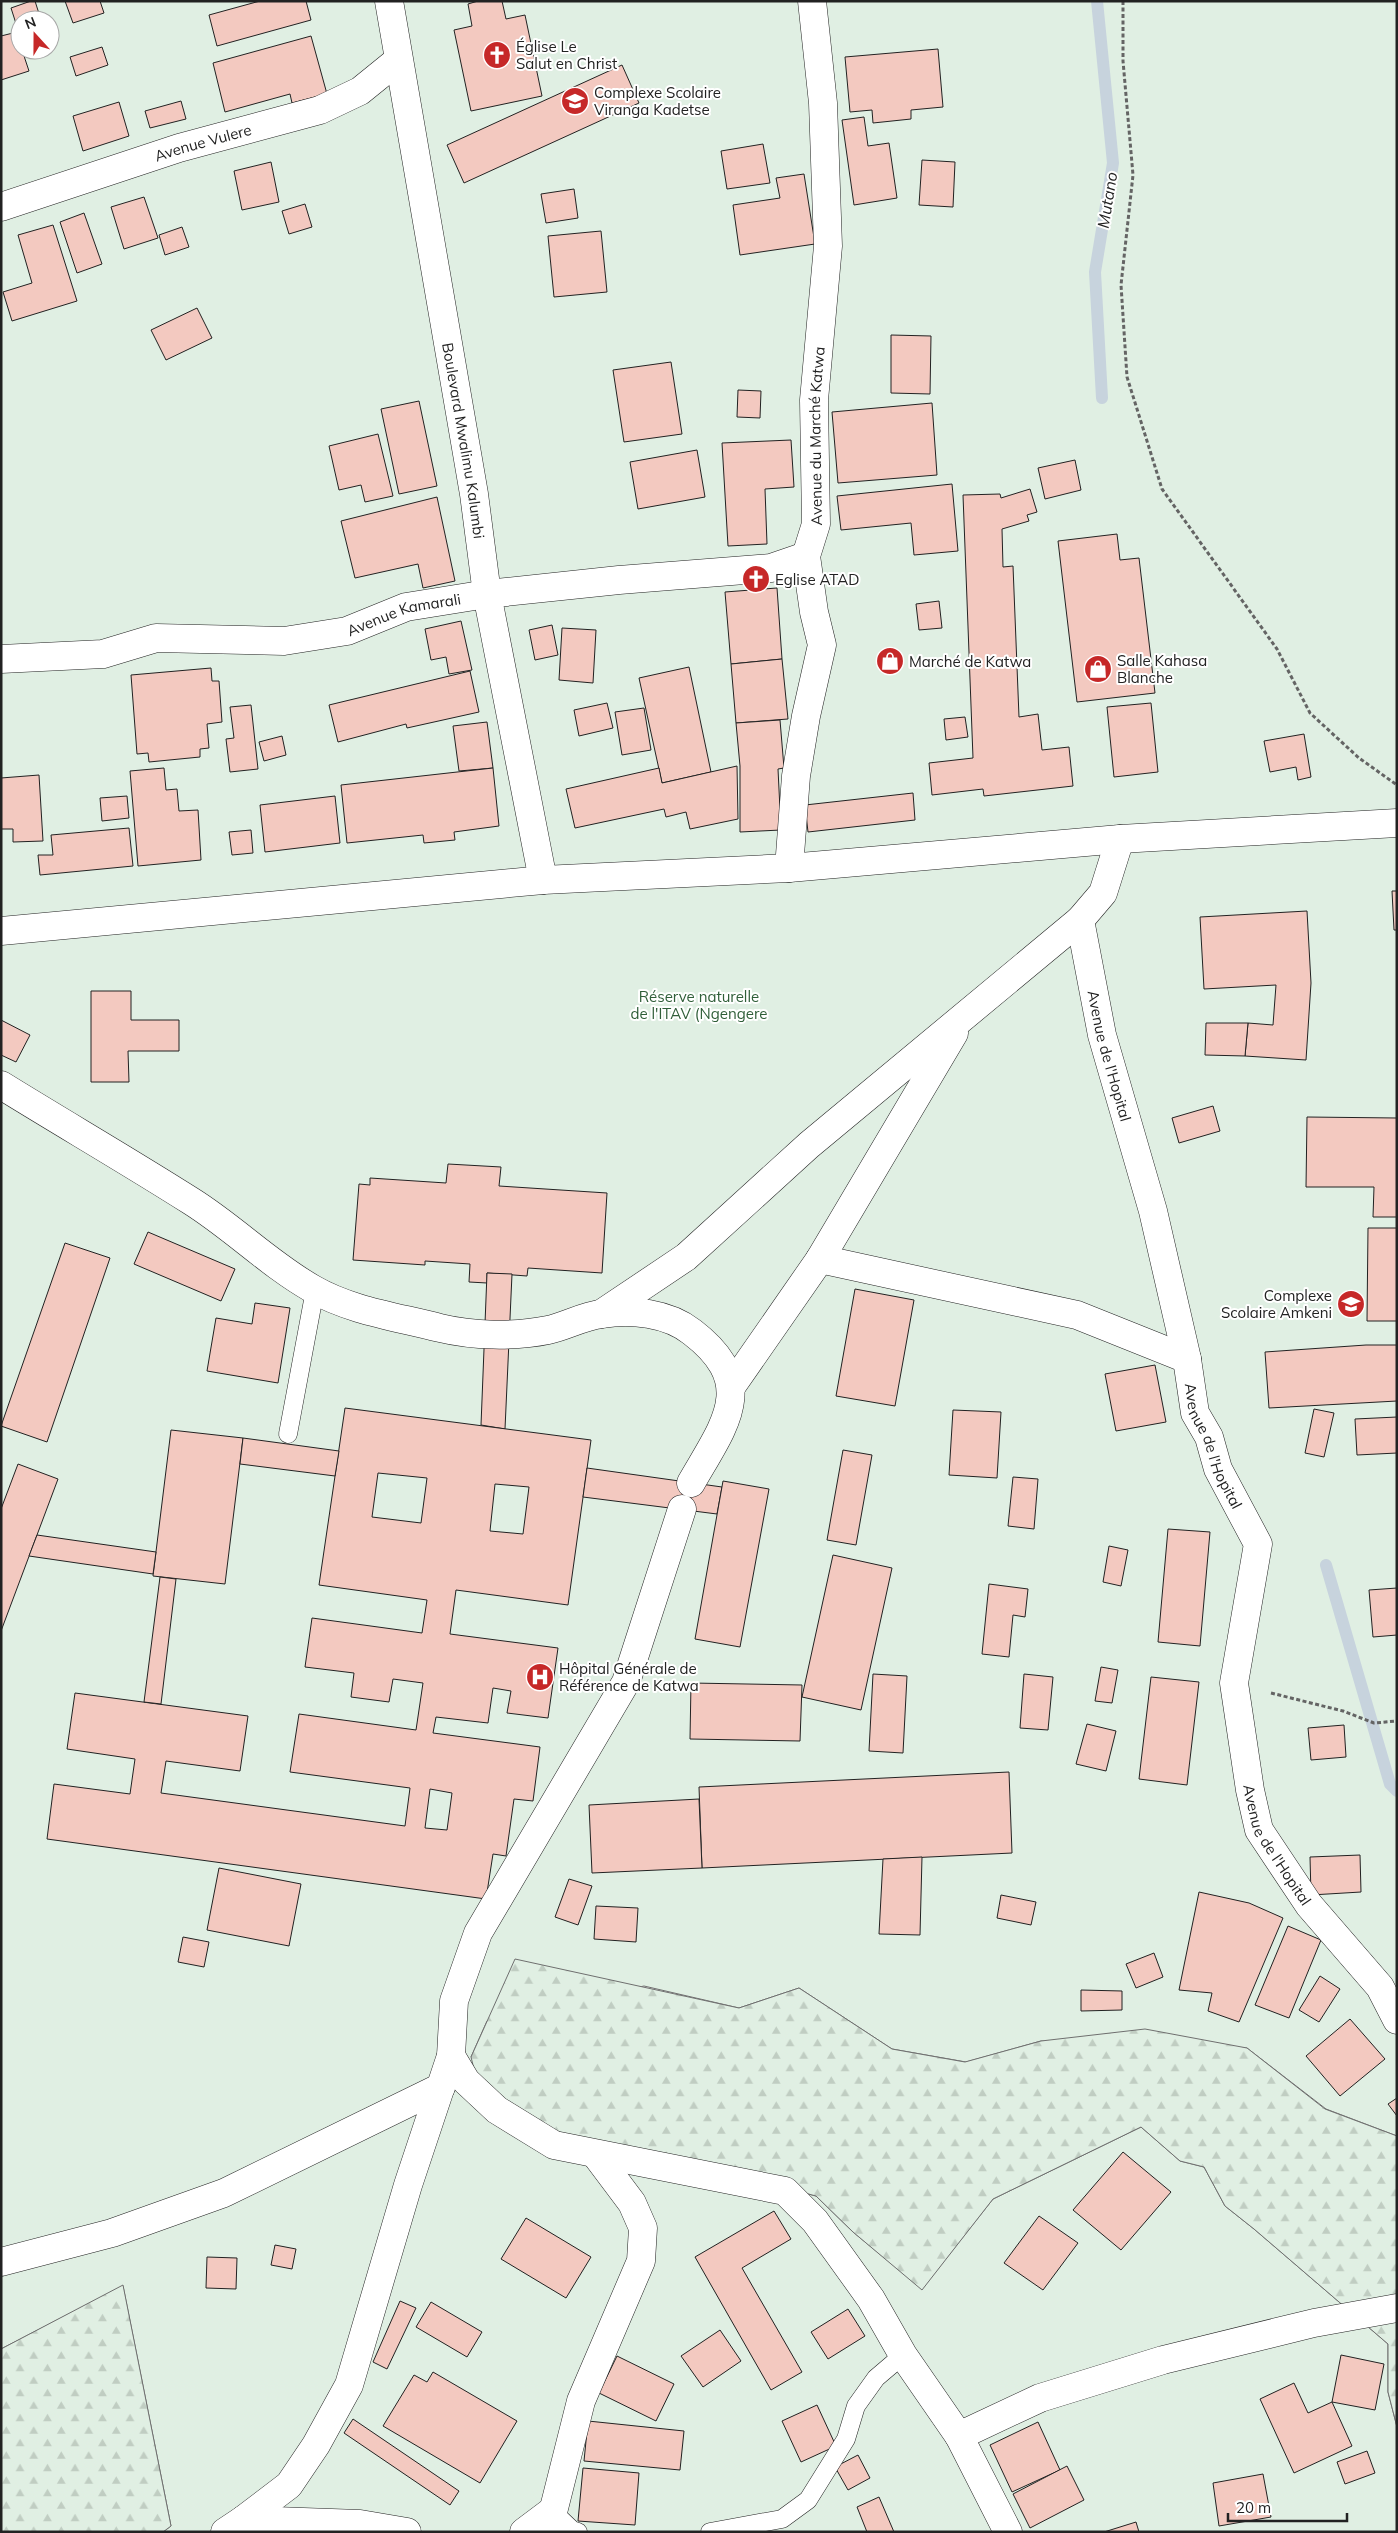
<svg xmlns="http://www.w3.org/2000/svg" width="1398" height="2533" font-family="Mulish,sans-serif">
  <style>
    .green { fill: #e0efe3; stroke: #6f6f6f; fill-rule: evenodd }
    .forest { fill: url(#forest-firs); stroke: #6f6f6f }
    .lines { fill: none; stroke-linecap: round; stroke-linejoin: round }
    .stream { stroke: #c7d3dd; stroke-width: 12 }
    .building { fill: #f3c9c0; stroke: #222; fill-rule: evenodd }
    .service-casing { stroke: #222; stroke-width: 19 }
    .minor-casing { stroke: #222; stroke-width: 29 }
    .tertiary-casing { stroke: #222; stroke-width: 29 }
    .secondary-casing { stroke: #222; stroke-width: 29 }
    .path { stroke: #646464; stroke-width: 3; stroke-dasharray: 4 2.5; stroke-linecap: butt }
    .service { stroke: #fff; stroke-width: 18 }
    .minor { stroke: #fff; stroke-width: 28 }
    .tertiary { stroke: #fff; stroke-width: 28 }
    .secondary { stroke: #fff; stroke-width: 28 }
    .labels { text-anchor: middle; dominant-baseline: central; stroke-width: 4; stroke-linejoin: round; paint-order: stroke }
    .poi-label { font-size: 15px; fill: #222; stroke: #fff; text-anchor: start }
    .street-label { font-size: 15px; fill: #222; stroke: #fff }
    .park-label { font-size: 15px; fill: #2f5e38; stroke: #fff }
    .water-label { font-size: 16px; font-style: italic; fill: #222; stroke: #fff }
  </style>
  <defs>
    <pattern id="forest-firs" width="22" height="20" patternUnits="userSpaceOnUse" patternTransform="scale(1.25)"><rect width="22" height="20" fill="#e0efe3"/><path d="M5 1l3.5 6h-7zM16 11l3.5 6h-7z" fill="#c0cdc2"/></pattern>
  </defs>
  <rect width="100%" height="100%" fill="#fff"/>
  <!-- green -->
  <path class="green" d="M 1,1 L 1397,1 L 1397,2136 L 1326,2109 L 1247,2048 L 1041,2041 L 966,2062 L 892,2049 L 799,1988 L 739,2008 L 644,1986 L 487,2021 L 471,2057 L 730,2173 L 816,2196 L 853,2232 L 922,2289 L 993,2199 L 1141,2127 L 1180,2161 L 1204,2167 L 1225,2206 L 1254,2229 L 1388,2344 L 1388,2392 L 1397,2427 L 1397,2532 L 163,2532 L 171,2526 L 123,2286 L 1,2349 ZM 20,20 L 50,20 L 50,50 L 20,50 Z"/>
  <!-- forest -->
  <g class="forest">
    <polygon points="515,1959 739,2008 799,1988 892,2049 965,2062 1041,2041 1145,2029 1247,2048 1325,2109 1397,2136 1397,2427 1388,2392 1388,2344 1254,2229 1225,2206 1204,2167 1180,2161 1141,2127 993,2199 922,2290 853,2232 816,2196 730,2173 554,2136 498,2099 475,2073 471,2057"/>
    <polygon points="123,2285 171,2526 163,2532 1,2532 1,2349"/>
  </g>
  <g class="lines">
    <!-- stream -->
    <g class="stream">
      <polyline points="1097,1 1113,163 1095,272 1102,398"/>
      <polyline points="1326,1565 1390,1784 1397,1791"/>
    </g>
  </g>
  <!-- building -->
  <g class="building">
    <polygon points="31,1 35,1 41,20 20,20 20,36 11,8"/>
    <polygon points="65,1 100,1 104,13 73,23"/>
    <polygon points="260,1 306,1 311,20 217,46 209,15"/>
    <polygon points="478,1 502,1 506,19 525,15 542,96 471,111 454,30 472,26 468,4"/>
    <polygon points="17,32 20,50 22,50 29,71 1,80 1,36"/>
    <polygon points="311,36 327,94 292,103 290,94 225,112 213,63"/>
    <polygon points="102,47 108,65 76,76 70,57"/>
    <polygon points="938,49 943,107 911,110 911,119 873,123 872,110 850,112 845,57"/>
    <polygon points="622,65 639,103 464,183 447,145"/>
    <polygon points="181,101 186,119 150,128 145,111"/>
    <polygon points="119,102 129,136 83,151 73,116"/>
    <polygon points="864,117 868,146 889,143 897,198 854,205 842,120"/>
    <polygon points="763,144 770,183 727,189 721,151"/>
    <polygon points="922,160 955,162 953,207 919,205"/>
    <polygon points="271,162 279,202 242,210 234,171"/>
    <polygon points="804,174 815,244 740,255 733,205 780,198 776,178"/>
    <polygon points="574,189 578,218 546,223 541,194"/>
    <polygon points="144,197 158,238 124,249 111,207"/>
    <polygon points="305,204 312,227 289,234 282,211"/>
    <polygon points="84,213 102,264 77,273 60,222"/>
    <polygon points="53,225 77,301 12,321 3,292 32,283 18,235"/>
    <polygon points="182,227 189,247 165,255 159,235"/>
    <polygon points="601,231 607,292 554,297 548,236"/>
    <polygon points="197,308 212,338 166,360 151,330"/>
    <polygon points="891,335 931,336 930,394 891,393"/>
    <polygon points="671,362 682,434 624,442 613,370"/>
    <polygon points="738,390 761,391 760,418 737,417"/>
    <polygon points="419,401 437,486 399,494 381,409"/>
    <polygon points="932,403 937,475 838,483 832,412"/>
    <polygon points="378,434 393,496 365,502 361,485 339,490 329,446"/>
    <polygon points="791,440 794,487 765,489 767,544 728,546 722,443"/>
    <polygon points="697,450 705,497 638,509 630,462"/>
    <polygon points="1075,460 1081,490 1045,499 1038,468"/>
    <polygon points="952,484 958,551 914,555 911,523 841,530 837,496"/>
    <polygon points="1030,489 1037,512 1027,515 1029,521 1002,529 1003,567 1013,566 1019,717 1038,714 1042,750 1069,747 1073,786 984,796 983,789 932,795 929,763 973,758 963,495 1000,494 1001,498"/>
    <polygon points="437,497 455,581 423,588 418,564 355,578 341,521"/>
    <polygon points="1117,534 1120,560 1139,558 1155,693 1077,702 1058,541"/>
    <polygon points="777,588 782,659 731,664 725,592"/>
    <polygon points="939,601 942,628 919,630 916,604"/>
    <polygon points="461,621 472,670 449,674 446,657 431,660 425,629"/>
    <polygon points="552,625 558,655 535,660 529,630"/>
    <polygon points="562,628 596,630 593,683 559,680"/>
    <polygon points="782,659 788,719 736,723 731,664"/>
    <polygon points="689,667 711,772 662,783 639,678"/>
    <polygon points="211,668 212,681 219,681 222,722 207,724 209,748 200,749 200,757 149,762 148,753 137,754 131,675"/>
    <polygon points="470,671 479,712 407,728 406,724 338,742 329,705"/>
    <polygon points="607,703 613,728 579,736 574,710"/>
    <polygon points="1151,703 1158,772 1114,777 1107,707"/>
    <polygon points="251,705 258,769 230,772 226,739 234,738 230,707"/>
    <polygon points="644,708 651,750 622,755 615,712"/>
    <polygon points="965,717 968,737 946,740 944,719"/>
    <polygon points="780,720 784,768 778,769 781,830 740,832 740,766 736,723"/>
    <polygon points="487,722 493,768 459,771 453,726"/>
    <polygon points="1304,734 1311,777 1298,780 1296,767 1270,772 1264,741"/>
    <polygon points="282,736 286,755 264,761 259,742"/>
    <polygon points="737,766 738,819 690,829 686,812 666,817 664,809 575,828 566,789 659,768 662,783"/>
    <polygon points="164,768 166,790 177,789 179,811 198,810 201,860 138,866 130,771"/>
    <polygon points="493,768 499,826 454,832 455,840 424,843 423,835 347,843 341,785"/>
    <polygon points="39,775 43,841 13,842 13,829 1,829 1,778"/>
    <polygon points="913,793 915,820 808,832 805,805"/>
    <polygon points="127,796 129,818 102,821 100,798"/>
    <polygon points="335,796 340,843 265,852 260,805"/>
    <polygon points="129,828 133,866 40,875 38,855 53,855 51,835"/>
    <polygon points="251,830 253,853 232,855 229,832"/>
    <polygon points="1392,891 1397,891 1397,930 1394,930"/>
    <polygon points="1307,911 1311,983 1306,1060 1245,1056 1248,1023 1273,1025 1276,985 1204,989 1200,917"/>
    <polygon points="91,991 131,991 131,1020 179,1020 179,1051 128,1051 129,1082 91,1082"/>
    <polygon points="1,1020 30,1035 16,1062 1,1055"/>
    <polygon points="1206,1023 1248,1023 1245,1056 1205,1055"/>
    <polygon points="1213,1106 1220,1131 1179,1143 1172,1118"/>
    <polygon points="1307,1117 1397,1118 1397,1217 1373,1217 1374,1187 1306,1187"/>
    <polygon points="448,1164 501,1167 499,1186 607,1193 602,1273 528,1268 527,1276 487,1273 487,1283 469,1282 470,1264 425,1261 425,1265 353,1260 359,1184 370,1185 370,1178 446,1183"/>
    <polygon points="1368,1228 1397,1228 1397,1321 1367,1321"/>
    <polygon points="148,1232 235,1269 221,1301 134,1264"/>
    <polygon points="65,1243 110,1258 47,1442 1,1426"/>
    <polygon points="487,1273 512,1274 505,1429 481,1425"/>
    <polygon points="855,1289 914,1300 895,1406 836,1396"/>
    <polygon points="255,1303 290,1308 278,1383 207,1371 216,1318 252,1324"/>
    <polygon points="1366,1345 1397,1345 1397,1401 1269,1408 1265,1352"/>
    <polygon points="1155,1365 1166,1422 1116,1431 1105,1374"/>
    <path d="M 345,1408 L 591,1440 L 568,1605 L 456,1590 L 450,1634 L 558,1648 L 548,1718 L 507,1713 L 511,1691 L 493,1688 L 488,1723 L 436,1717 L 433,1733 L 540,1747 L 533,1801 L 514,1799 L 506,1856 L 493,1854 L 486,1899 L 47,1839 L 54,1784 L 130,1794 L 135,1759 L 67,1749 L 75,1693 L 248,1716 L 240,1771 L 166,1761 L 161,1793 L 405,1826 L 410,1788 L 290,1772 L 299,1714 L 416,1730 L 423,1683 L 393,1679 L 389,1702 L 351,1697 L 354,1673 L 305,1667 L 312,1618 L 422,1633 L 427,1600 L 319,1585 ZM 378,1473 L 427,1478 L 421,1523 L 372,1517 ZM 495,1484 L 529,1487 L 523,1534 L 490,1531 ZM 430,1789 L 452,1793 L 447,1830 L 425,1828 Z"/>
    <polygon points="1314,1409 1334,1413 1324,1457 1305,1453"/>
    <polygon points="953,1410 1001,1412 997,1478 949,1475"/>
    <polygon points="1397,1417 1397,1453 1357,1455 1355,1419"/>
    <polygon points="171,1430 243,1438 225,1584 153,1576"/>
    <polygon points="243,1438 339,1451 335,1476 240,1464"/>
    <polygon points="843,1450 872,1455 856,1545 827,1540"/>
    <polygon points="18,1464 58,1479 1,1631 1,1509"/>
    <polygon points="587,1468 722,1487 717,1514 583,1497"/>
    <polygon points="1013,1477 1038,1479 1034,1529 1008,1526"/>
    <polygon points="723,1481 769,1489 740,1647 695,1639"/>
    <polygon points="1168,1529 1210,1532 1200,1646 1158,1642"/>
    <polygon points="37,1535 156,1552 153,1574 29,1556"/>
    <polygon points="1109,1546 1128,1550 1121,1586 1103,1582"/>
    <polygon points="833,1555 892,1568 861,1710 802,1697"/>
    <polygon points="160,1577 176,1579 161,1704 144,1702"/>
    <polygon points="989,1584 1028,1589 1025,1617 1013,1615 1009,1657 982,1654"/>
    <polygon points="1397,1588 1397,1635 1373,1637 1369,1590"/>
    <polygon points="1101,1667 1118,1670 1112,1703 1095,1701"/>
    <polygon points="873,1674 907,1676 903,1753 869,1751"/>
    <polygon points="1024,1674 1053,1677 1048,1730 1020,1728"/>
    <polygon points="1151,1677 1199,1682 1187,1785 1139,1779"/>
    <polygon points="691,1683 802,1685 800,1741 690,1739"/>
    <polygon points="1087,1724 1116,1731 1106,1771 1076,1764"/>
    <polygon points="1344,1725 1346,1757 1311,1760 1308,1728"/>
    <polygon points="1009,1772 1012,1853 702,1868 699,1787"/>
    <polygon points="699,1799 702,1868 592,1873 589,1805"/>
    <polygon points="1360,1855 1361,1892 1311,1895 1310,1857"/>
    <polygon points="922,1857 920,1935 879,1934 883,1859"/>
    <polygon points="219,1868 301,1884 289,1946 207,1930"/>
    <polygon points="569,1879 592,1886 578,1925 555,1917"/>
    <polygon points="1199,1892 1249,1903 1283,1918 1239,2022 1208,2011 1212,1993 1179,1990"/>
    <polygon points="1001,1895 1036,1902 1031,1925 997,1918"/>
    <polygon points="596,1906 638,1908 636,1942 594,1939"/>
    <polygon points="1288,1926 1321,1940 1289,2018 1255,2005"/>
    <polygon points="183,1937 209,1942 204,1967 178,1962"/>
    <polygon points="1154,1953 1163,1977 1136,1988 1126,1964"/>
    <polygon points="1320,1976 1340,1989 1319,2022 1299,2010"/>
    <polygon points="1081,1990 1122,1991 1122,2010 1081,2011"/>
    <polygon points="1350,2019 1385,2059 1340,2096 1306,2056"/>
    <polygon points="1397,2098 1397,2116 1388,2104"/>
    <polygon points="1123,2152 1171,2192 1121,2250 1073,2210"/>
    <polygon points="774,2211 791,2239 742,2268 802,2372 771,2390 695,2257"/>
    <polygon points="1039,2216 1078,2243 1043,2290 1004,2263"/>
    <polygon points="526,2218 591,2257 566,2298 501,2259"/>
    <polygon points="275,2245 296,2249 292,2269 271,2265"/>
    <polygon points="207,2257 237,2258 236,2289 206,2288"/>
    <polygon points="400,2301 416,2308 387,2369 373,2362"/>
    <polygon points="431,2302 482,2332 467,2357 416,2327"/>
    <polygon points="848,2309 865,2336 828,2359 811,2332"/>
    <polygon points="720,2330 741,2361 703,2387 681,2356"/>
    <polygon points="1341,2355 1384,2364 1375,2410 1332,2402"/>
    <polygon points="617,2356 674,2384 656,2421 599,2393"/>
    <polygon points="433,2372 517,2421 480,2483 383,2426 414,2375 427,2382"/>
    <polygon points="1294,2383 1308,2413 1332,2402 1352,2446 1294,2473 1260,2399"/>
    <polygon points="817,2405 836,2446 801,2462 782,2421"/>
    <polygon points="353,2419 459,2491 450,2505 344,2433"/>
    <polygon points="588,2421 684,2431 680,2470 584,2461"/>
    <polygon points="1038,2422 1060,2470 1012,2492 990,2445"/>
    <polygon points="1367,2451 1375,2473 1345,2484 1337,2462"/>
    <polygon points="858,2455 870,2478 848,2490 835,2467"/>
    <polygon points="1067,2466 1084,2500 1030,2528 1013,2494"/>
    <polygon points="583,2468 639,2473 635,2525 578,2521"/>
    <polygon points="1263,2474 1271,2517 1219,2526 1213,2483"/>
    <polygon points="879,2497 894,2532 867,2532 857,2507"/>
    <polygon points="1136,2522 1139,2532 1104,2532"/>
  </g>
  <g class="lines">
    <!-- service casing -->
    <g class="service-casing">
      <g id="service">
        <polyline points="288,1434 315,1290"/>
        <polyline points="552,2511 572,2530 578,2532"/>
        <polyline points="710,2532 782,2519 808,2500 846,2439 856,2406 876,2378 903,2355"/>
      </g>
    </g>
    <!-- minor casing -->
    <g class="minor-casing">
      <g id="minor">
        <path id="s1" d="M 1,207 L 179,148 L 320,110 L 360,91 L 397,61"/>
        <path id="s2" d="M 1,659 L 103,654 L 156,638 L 284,641 L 347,631 L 406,607 L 487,594 L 619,580 L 771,568 L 806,556"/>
        <path id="s3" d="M 789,868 L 796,776 L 806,716 L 822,645 L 814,612 L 806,556 L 816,524 L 814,400 L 828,246 L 823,103 L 812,1"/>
        <path id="s4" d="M 1080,920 L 1102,1035 L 1153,1211 L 1187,1359 L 1195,1413 L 1209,1437 L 1218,1469 L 1258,1544 L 1234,1683 L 1250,1790 L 1259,1830 L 1309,1905 L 1380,1987 L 1397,2020"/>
        <path d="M 1,1085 C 64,1124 128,1161 191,1201 C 234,1228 269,1264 313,1289 C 351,1311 398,1317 440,1328 C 473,1336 514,1337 548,1330 C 566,1326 583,1316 602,1314 C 631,1309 668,1313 692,1332 C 760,1384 724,1425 691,1483"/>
        <polyline points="820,1259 1077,1315 1187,1359"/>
        <polyline points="601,1314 686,1257 809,1145 1080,920 1103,893 1120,839"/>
        <polyline points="731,1387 820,1259 954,1033"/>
        <polyline points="451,2056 466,2081 497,2110 554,2145 785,2191 815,2221 871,2299 903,2355 959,2436 1008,2532"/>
        <polyline points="1,2262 112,2233 224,2193 441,2087"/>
        <polyline points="959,2436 1040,2398 1163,2360 1314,2323 1397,2308"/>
        <polyline points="243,2520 360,2524 407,2532"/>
        <polyline points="225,2532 243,2520 289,2485 316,2445 349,2385 408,2185 451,2056 454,2001 478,1933 626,1682 682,1509"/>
        <polyline points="524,2532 552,2511"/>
        <polyline points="548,2532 581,2401 641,2261 643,2228 632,2203 596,2155"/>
      </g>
    </g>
    <!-- tertiary casing -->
    <g class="tertiary-casing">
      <g id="tertiary">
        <path id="s5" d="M 389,1 L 474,494 L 487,594 L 543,880"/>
      </g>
    </g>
    <!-- secondary casing -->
    <g class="secondary-casing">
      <polyline id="secondary" points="1,931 543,880 789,868 1120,839 1397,823"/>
    </g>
    <!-- path -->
    <g class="path">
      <polyline points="1123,1 1123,61 1133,175 1121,285 1127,377 1162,489 1277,649 1310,713 1359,758 1397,785"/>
      <polyline points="1271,1693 1343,1711 1374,1723 1397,1721"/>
    </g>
    <!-- service -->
    <use href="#service" class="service"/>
    <!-- minor -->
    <use href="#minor" class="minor"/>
    <!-- tertiary -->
    <use href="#tertiary" class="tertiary"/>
    <!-- secondary -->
    <use href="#secondary" class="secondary"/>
  </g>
  <!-- icons -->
  <defs>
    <g id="church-disc" transform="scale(1.4375)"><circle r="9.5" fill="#c62828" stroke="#fff"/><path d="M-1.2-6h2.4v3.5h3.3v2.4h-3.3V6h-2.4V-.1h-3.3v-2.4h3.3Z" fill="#fff"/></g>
    <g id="school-disc" transform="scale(1.4375)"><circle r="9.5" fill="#c62828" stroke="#fff"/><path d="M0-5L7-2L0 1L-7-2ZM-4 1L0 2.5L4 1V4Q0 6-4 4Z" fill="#fff"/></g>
    <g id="shop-disc" transform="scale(1.4375)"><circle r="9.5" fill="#c62828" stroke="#fff"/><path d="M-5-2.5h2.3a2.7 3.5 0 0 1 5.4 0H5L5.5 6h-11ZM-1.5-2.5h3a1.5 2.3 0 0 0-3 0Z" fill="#fff"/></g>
    <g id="hospital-disc" transform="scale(1.4375)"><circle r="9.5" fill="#c62828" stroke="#fff"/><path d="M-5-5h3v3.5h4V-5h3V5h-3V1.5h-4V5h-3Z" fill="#fff"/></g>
  </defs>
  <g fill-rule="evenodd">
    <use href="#church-disc" x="497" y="55"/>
    <use href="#school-disc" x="575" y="101"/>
    <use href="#church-disc" x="756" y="579"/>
    <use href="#shop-disc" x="890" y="661"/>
    <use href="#shop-disc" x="1098" y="669"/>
    <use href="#school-disc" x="1351" y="1304"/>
    <use href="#hospital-disc" x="540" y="1677"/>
  </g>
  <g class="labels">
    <!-- poi labels -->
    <g class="poi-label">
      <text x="516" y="46">Église Le<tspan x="516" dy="17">Salut en Christ</tspan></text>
      <text x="594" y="92">Complexe Scolaire<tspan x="594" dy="17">Viranga Kadetse</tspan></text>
      <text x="775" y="579">Eglise ATAD</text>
      <text x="1117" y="660">Salle Kahasa<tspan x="1117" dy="17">Blanche</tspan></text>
      <text x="909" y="661">Marché de Katwa</text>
      <text x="1332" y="1295" text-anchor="end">Complexe<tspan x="1332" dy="17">Scolaire Amkeni</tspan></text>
      <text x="559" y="1668">Hôpital Générale de<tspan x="559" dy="17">Référence de Katwa</tspan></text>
    </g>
    <!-- street labels -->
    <g class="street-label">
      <text stroke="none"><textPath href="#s1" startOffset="212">Avenue Vulere</textPath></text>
      <text stroke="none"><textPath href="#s3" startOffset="438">Avenue du Marché Katwa</textPath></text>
      <text stroke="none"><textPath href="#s5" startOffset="446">Boulevard Mwalimu Kalumbi</textPath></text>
      <text stroke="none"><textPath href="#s2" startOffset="409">Avenue Kamarali</textPath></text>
      <text stroke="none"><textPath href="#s4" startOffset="139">Avenue de l'Hopital</textPath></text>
      <text stroke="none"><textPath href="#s4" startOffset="544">Avenue de l'Hopital</textPath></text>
      <text stroke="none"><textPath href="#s4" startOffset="964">Avenue de l'Hopital</textPath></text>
    </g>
    <!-- park labels -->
    <g class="park-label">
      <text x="699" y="996">Réserve naturelle<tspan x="699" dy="17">de l'ITAV (Ngengere</tspan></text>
    </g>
    <!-- water labels -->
    <g class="water-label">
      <text transform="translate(1107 200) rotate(-81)">Mutano</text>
    </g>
  </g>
  <!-- border -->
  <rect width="1398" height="2533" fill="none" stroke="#222222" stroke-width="5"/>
  <!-- north arrow -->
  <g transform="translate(35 35) rotate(339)"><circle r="24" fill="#ffffff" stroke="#a7a7a7"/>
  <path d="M0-4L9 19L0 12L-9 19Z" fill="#c62828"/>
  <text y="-8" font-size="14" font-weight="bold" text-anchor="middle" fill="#222222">N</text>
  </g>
  <!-- scale -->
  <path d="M1228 2513v8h119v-8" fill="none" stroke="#222222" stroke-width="2.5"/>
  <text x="1236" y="2513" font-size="15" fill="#222222" stroke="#ffffff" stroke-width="4" paint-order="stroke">20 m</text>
</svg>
